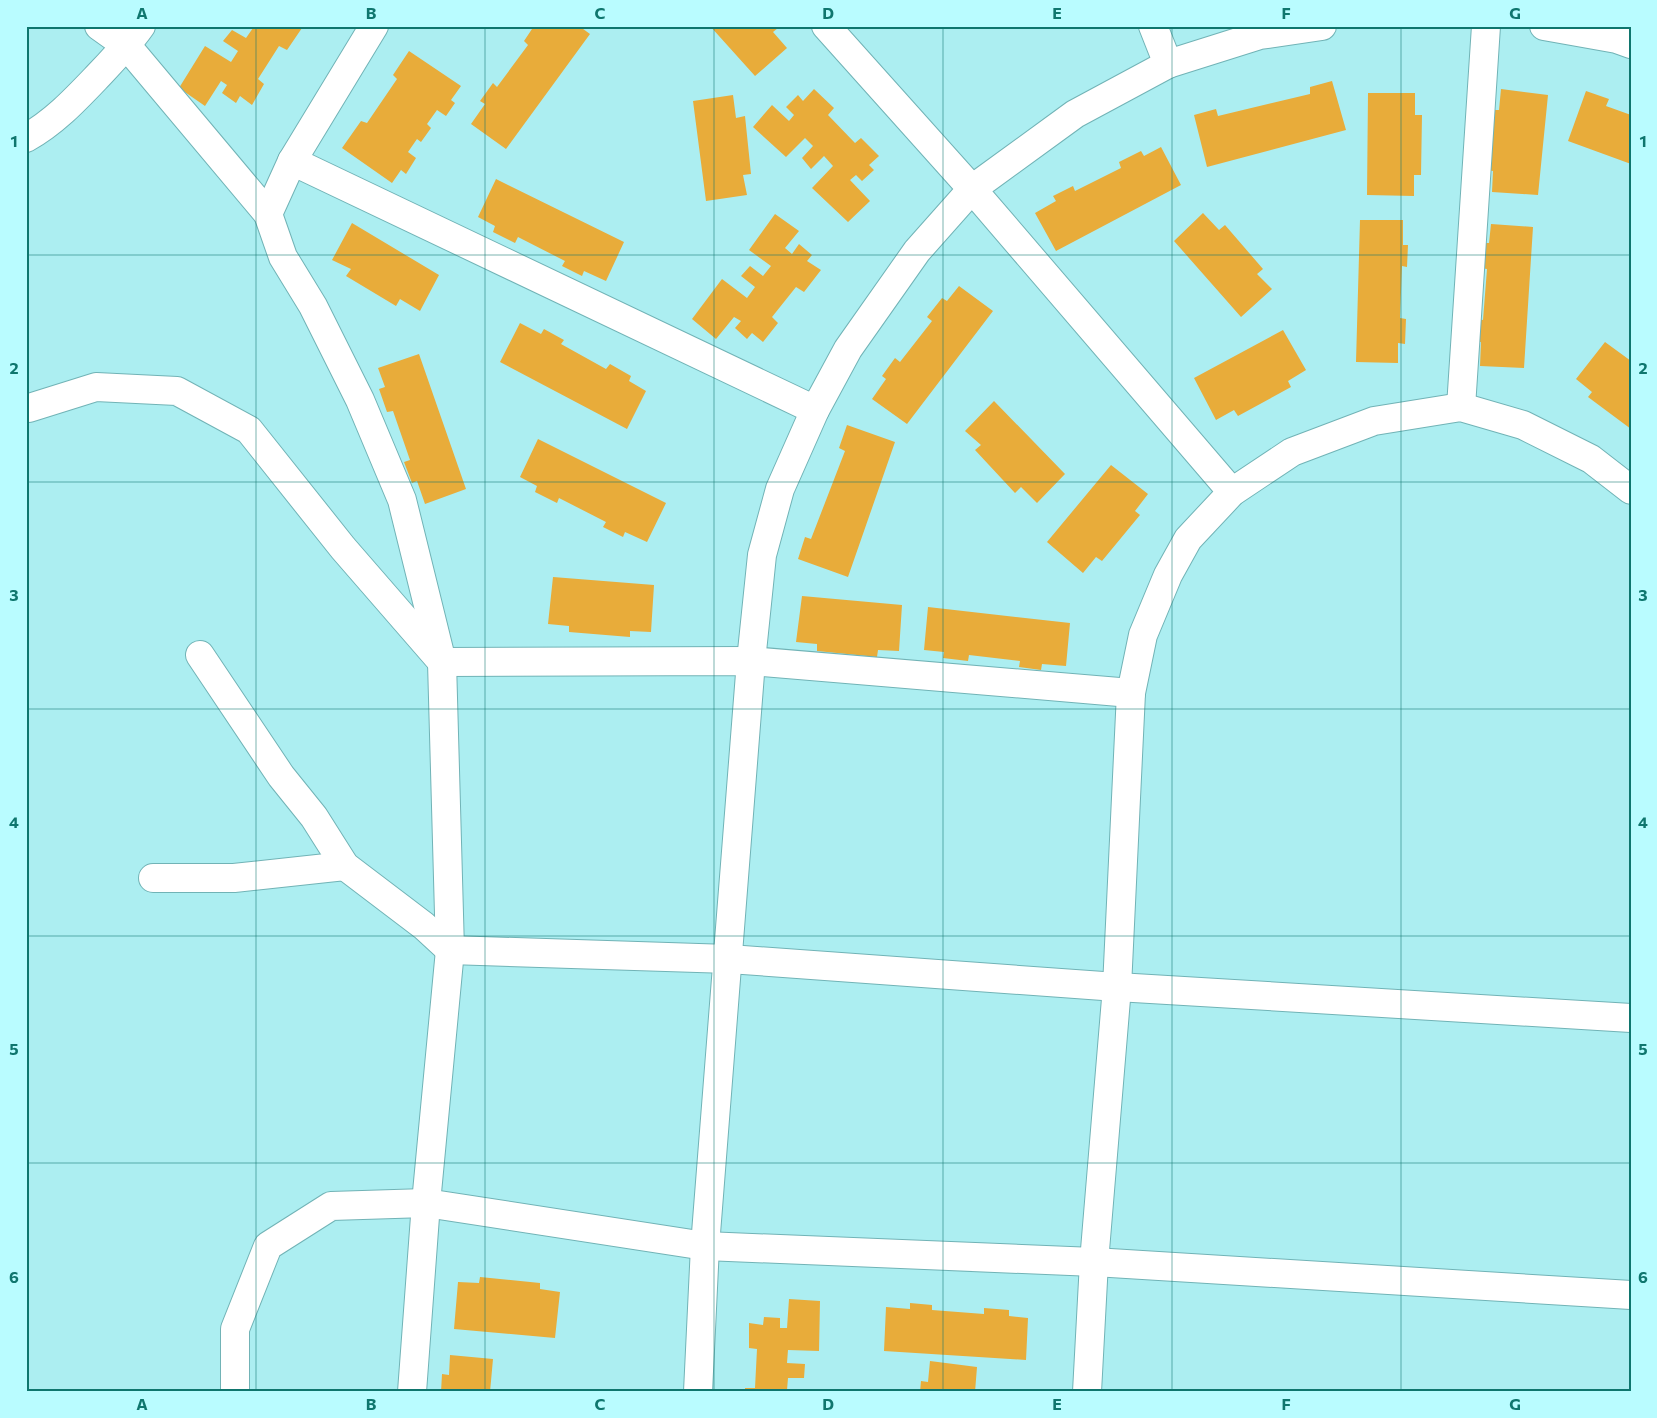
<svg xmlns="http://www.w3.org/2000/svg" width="1657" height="1418" font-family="Commissioner,sans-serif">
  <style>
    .building { fill: #e8ac3a }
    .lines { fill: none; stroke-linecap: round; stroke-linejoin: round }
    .minor-casing { stroke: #71b3b6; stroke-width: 30 }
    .minor { stroke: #fff; stroke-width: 28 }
    .grid { fill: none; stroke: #0f766e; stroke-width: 1; stroke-opacity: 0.55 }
    .neatline { fill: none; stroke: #0f766e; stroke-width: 2 }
    .grid-label { font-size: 16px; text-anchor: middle; font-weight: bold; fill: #0f766e }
  </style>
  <rect width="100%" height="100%" fill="#aceef1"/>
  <!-- building -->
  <g class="building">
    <polygon points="249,26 300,26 302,28 287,50 279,46 258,79 264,84 252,105 240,96 236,103 222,93 227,85 221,81 205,106 179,88 205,46 231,62 238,51 223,41 232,30 246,38 253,28"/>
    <polygon points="534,26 579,26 590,34 506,149 471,124 485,104 480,101 493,83 497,87 528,45 524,41"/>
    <polygon points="710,26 776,26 778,28 773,32 787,48 755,76"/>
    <polygon points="409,51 461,86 451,100 455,103 446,116 437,110 427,124 431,128 421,142 417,139 408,152 416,158 406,174 401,170 392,183 342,148 361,121 367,123 397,79 393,75"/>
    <polygon points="1332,81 1346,130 1207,167 1194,115 1216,109 1218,116 1310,94 1310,87"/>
    <polygon points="814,89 834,108 828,115 855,143 861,138 879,156 869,165 874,170 862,181 856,175 850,180 870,201 848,222 812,188 833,166 824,156 811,169 802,158 813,146 805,138 786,157 753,127 772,105 789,121 794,115 786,107 798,95 803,101"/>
    <polygon points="1501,89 1548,95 1538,195 1492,192 1493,171 1487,170 1492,110 1499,110"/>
    <polygon points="1586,91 1609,99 1606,106 1631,115 1631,164 1568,141"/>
    <polygon points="1368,93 1415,93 1415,115 1422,115 1421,175 1414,175 1414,196 1367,195"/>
    <polygon points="733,95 736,118 745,116 751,174 743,175 747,195 706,201 693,101"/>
    <polygon points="1161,147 1181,185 1056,251 1035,213 1056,201 1053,196 1073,186 1075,191 1121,168 1119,162 1141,151 1144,156"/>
    <polygon points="496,179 624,242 606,281 584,271 582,276 562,266 565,261 518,237 515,243 493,232 495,226 478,217"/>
    <polygon points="1203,213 1219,230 1225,225 1263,269 1257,274 1272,289 1241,317 1174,241"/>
    <polygon points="775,214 799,231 785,248 792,254 799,244 812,255 807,261 821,270 804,292 796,287 772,317 778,323 763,342 752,333 747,339 735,328 741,321 734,317 716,339 692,319 722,279 747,298 755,287 741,276 750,266 763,276 771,266 749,250"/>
    <polygon points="1360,220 1403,220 1403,245 1408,245 1407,267 1402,266 1400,318 1406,319 1405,344 1398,343 1398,363 1356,362"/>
    <polygon points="352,223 439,275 420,311 400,299 396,306 346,276 351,269 332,260"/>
    <polygon points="1491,224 1533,227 1524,368 1480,366 1481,342 1476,342 1477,319 1483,320 1487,269 1481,268 1483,243 1489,243"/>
    <polygon points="959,286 993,311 907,424 872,399 886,379 882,376 895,358 900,362 932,321 927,317 942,298 947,301"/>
    <polygon points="520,323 541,334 544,329 564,340 561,344 606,369 610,364 631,376 629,381 646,391 627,429 500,362"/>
    <polygon points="1283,330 1306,370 1288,381 1291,387 1238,416 1234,410 1216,420 1194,378"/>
    <polygon points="1605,342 1631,361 1631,429 1588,397 1592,392 1576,379"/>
    <polygon points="419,354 466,489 425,504 417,481 412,483 404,462 410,460 393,411 387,412 379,389 385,387 378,368"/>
    <polygon points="994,401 1065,474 1037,503 1021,487 1015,493 975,450 981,445 965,431"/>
    <polygon points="847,425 895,442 848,577 798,559 805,537 811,539 845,451 839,448"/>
    <polygon points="538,439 666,503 647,542 625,532 623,537 603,527 606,522 559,498 557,503 535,492 537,486 520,477"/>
    <polygon points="1111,465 1148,494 1135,511 1140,515 1102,561 1096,557 1083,573 1047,542"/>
    <polygon points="553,577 654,585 651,632 630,631 630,637 569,632 569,626 548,624"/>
    <polygon points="802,596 902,605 899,651 878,650 877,657 817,651 817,644 796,642"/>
    <polygon points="928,607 1070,623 1066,666 1042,664 1041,670 1019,667 1020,661 969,655 968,661 943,658 944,652 924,650"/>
    <polygon points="480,1277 540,1283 540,1289 560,1292 555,1338 454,1329 458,1282 479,1283"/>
    <polygon points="789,1299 820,1301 819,1351 788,1350 787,1363 805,1364 804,1378 788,1378 787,1390 805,1390 805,1392 745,1392 745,1388 755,1388 757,1349 749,1348 749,1323 763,1325 764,1317 780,1318 780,1328 787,1328"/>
    <polygon points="910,1303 932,1305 932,1310 984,1314 984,1308 1009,1310 1009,1316 1028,1318 1026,1360 884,1351 886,1307 910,1309"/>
    <polygon points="450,1355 493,1359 490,1392 441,1392 442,1374 449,1375"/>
    <polygon points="930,1361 977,1367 975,1392 920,1392 921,1381 928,1382"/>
  </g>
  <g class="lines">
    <!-- minor casing -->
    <g class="minor-casing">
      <g id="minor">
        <polyline points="99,26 127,46 268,214"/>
        <polyline points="374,26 292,161 268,214 283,257 313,306 360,400 402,500 442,662 450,950 426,1203 412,1392"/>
        <polyline points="826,26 972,189 1232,492"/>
        <polyline points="1153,26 1168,64"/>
        <polyline points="1544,26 1617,39 1631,44"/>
        <path d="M 26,138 C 53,123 74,101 95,79 C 111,62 127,46 141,26"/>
        <polyline points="292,161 815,410"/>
        <polyline points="1461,407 1486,26"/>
        <polyline points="29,408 96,387 177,391 249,430 343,548 442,662 751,661 1131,693"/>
        <polyline points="200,655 281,776 314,817 345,866 424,926 450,950 729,959 1117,987 1631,1018"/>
        <polyline points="153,878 234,878 345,866"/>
        <polyline points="235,1392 235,1329 268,1246 331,1206 426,1203 705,1246 1094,1262 1631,1295"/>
        <polyline points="698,1392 705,1246 751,661 762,555 780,489 815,410 848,349 917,251 972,189 1075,114 1168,64 1260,35 1322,26"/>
        <polyline points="1087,1392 1094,1262 1117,987 1131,693 1143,635 1168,575 1188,539 1232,492 1292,452 1374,421 1461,407 1523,425 1591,459 1631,490"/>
      </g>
    </g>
    <!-- minor -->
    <use href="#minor" class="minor"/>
  </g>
  <!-- grid -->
  <path class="grid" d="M 256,26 L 256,1392M 485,26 L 485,1392M 714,26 L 714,1392M 943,26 L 943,1392M 1172,26 L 1172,1392M 1401,26 L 1401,1392M 26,255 L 1631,255M 26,482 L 1631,482M 26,709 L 1631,709M 26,936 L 1631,936M 26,1163 L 1631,1163"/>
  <!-- border -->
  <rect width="1657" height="1418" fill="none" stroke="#b9fcff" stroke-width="55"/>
  <rect x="28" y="28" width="1602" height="1362" class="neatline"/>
  <g class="grid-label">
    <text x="142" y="19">A</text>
    <text x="371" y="19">B</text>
    <text x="600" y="19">C</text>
    <text x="828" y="19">D</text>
    <text x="1057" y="19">E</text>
    <text x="1286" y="19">F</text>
    <text x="1515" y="19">G</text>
    <text x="14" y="147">1</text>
    <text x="1643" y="147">1</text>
    <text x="14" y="374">2</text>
    <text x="1643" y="374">2</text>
    <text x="14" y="601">3</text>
    <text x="1643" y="601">3</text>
    <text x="14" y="828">4</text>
    <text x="1643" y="828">4</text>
    <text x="14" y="1055">5</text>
    <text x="1643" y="1055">5</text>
    <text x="14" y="1283">6</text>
    <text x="1643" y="1283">6</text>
    <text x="142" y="1410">A</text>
    <text x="371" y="1410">B</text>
    <text x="600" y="1410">C</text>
    <text x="828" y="1410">D</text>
    <text x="1057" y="1410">E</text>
    <text x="1286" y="1410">F</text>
    <text x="1515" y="1410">G</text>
  </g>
</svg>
